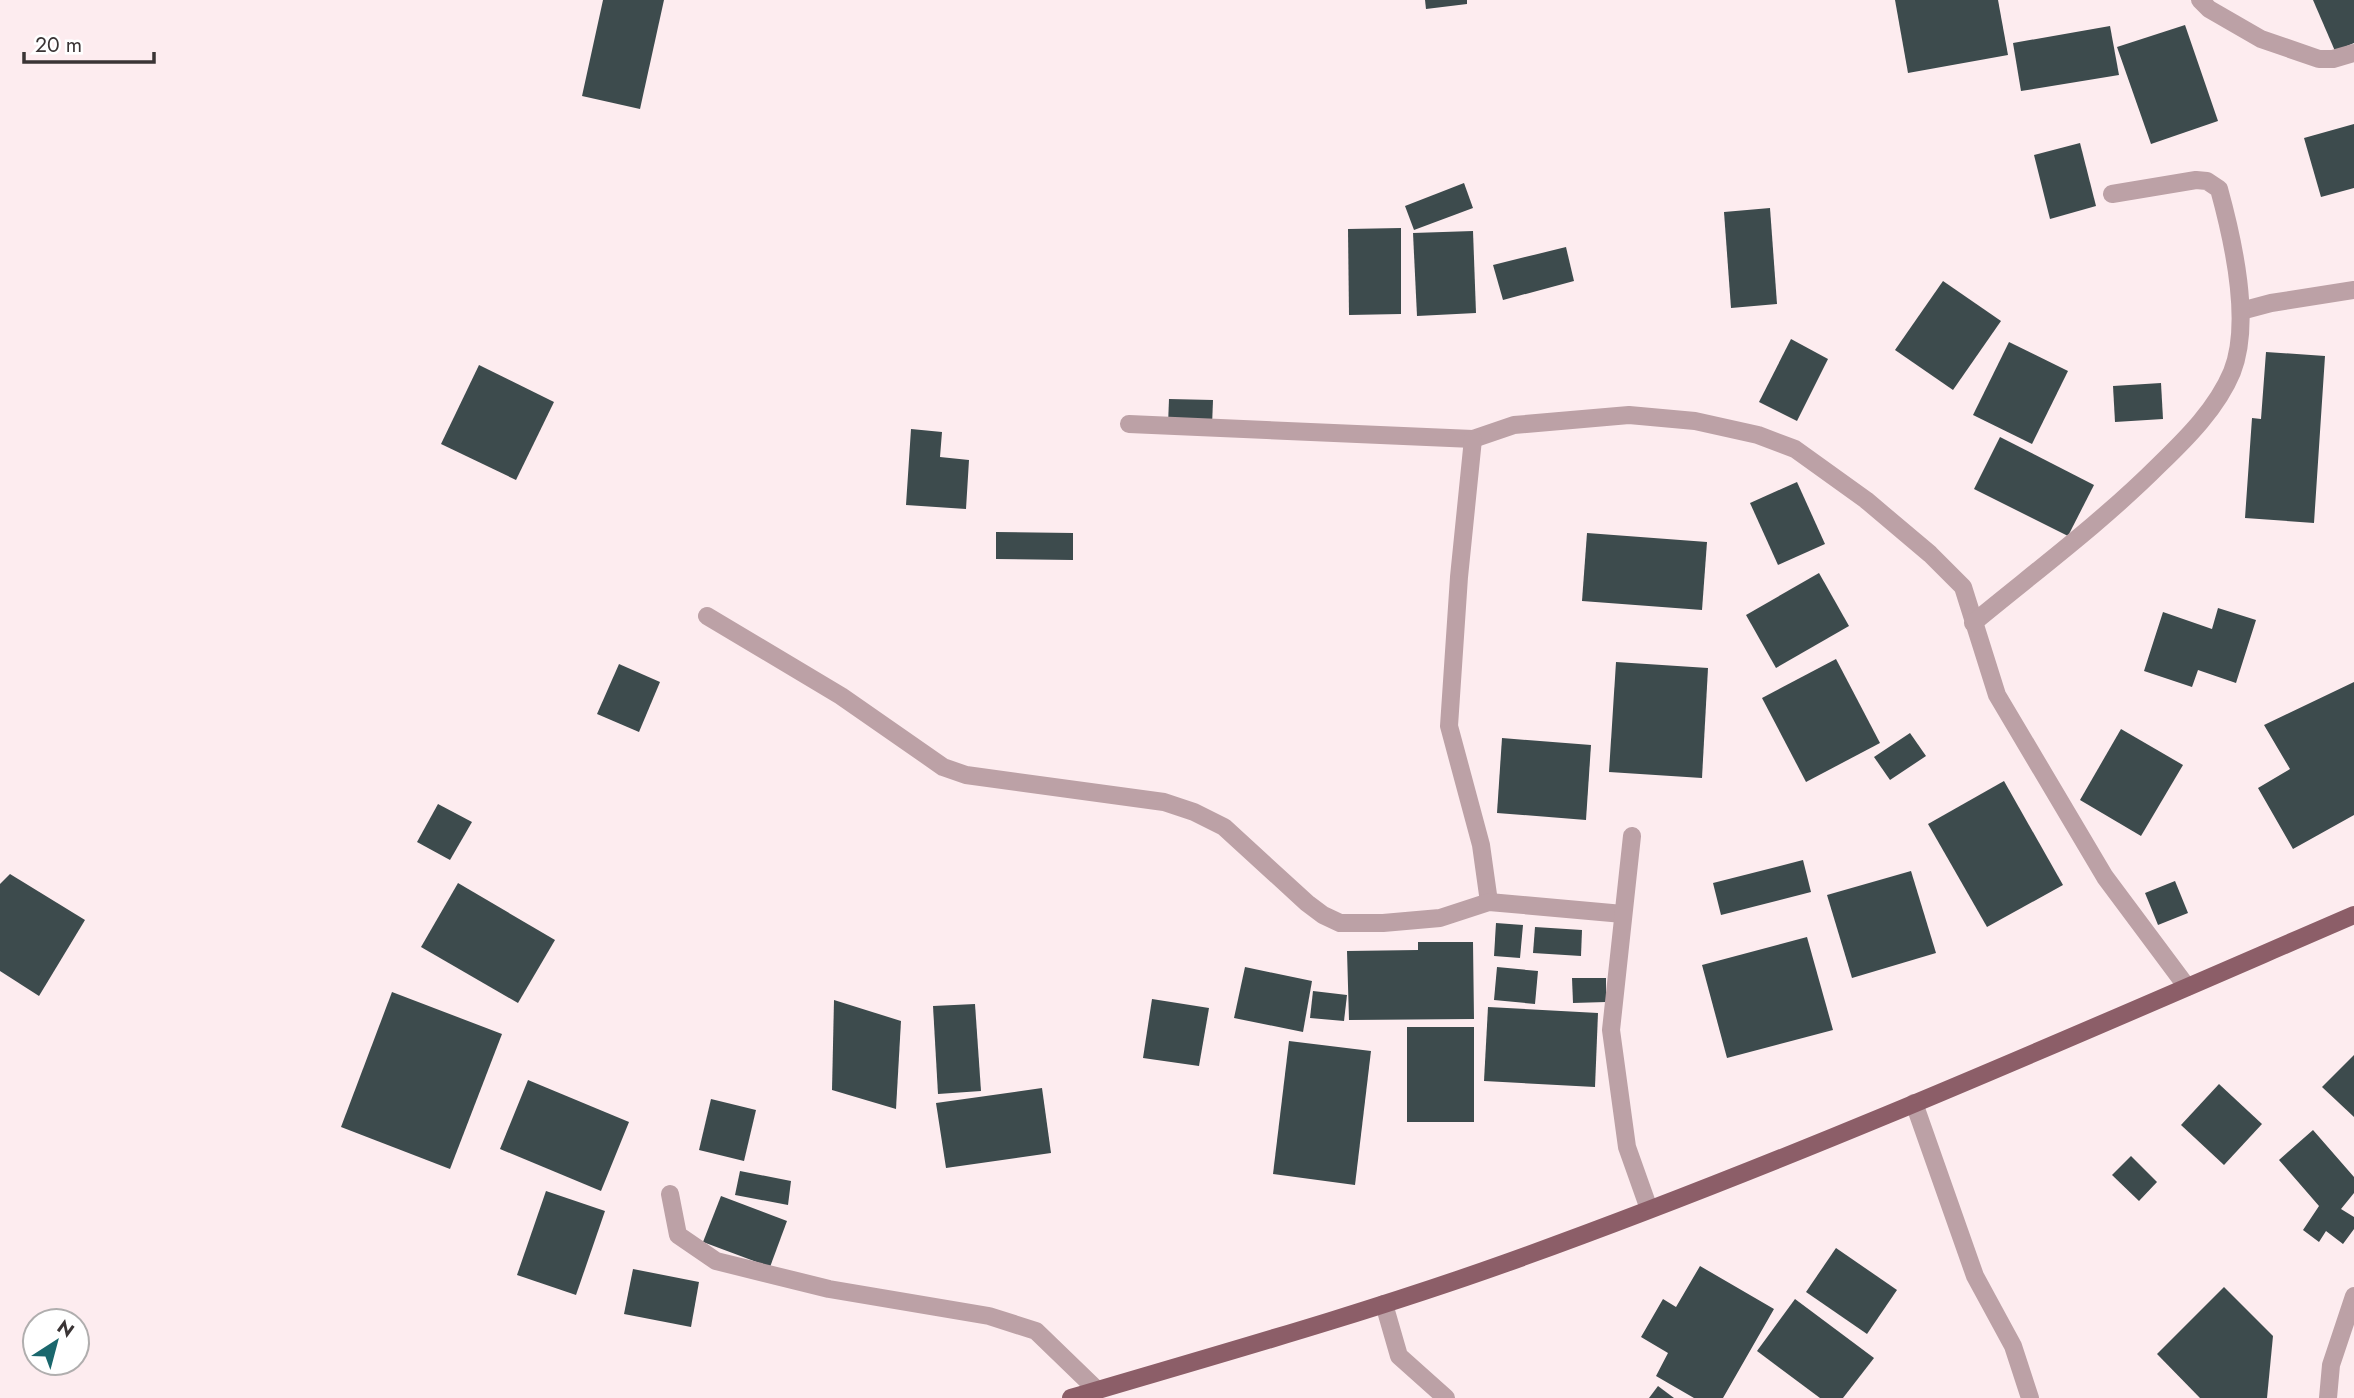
<svg xmlns="http://www.w3.org/2000/svg" width="2354" height="1398" font-family="Jost,sans-serif">
  <style>
    .building { fill: #3d4b4d }
    .lines { fill: none; stroke-linecap: round; stroke-linejoin: round }
    .street { stroke: #bca1a6; stroke-width: 18 }
    .primary { stroke: #8c5e68; stroke-width: 18 }
  </style>
  <rect width="100%" height="100%" fill="#fdecef"/>
  <!-- building -->
  <g class="building">
    <polygon points="603,0 664,0 640,109 582,96"/>
    <polygon points="1425,0 1467,0 1467,4 1426,9"/>
    <polygon points="1895,0 1998,0 2008,55 1908,73"/>
    <polygon points="2313,0 2354,0 2354,43 2335,51"/>
    <polygon points="2185,25 2218,121 2151,144 2117,47"/>
    <polygon points="2110,26 2119,75 2021,91 2013,43"/>
    <polygon points="2354,124 2354,188 2321,197 2304,138"/>
    <polygon points="2080,143 2096,206 2050,219 2034,155"/>
    <polygon points="1464,183 1473,208 1414,230 1405,206"/>
    <polygon points="1770,208 1777,304 1731,308 1724,212"/>
    <polygon points="1401,228 1401,314 1349,315 1348,229"/>
    <polygon points="1473,231 1476,313 1417,316 1413,233"/>
    <polygon points="1566,247 1574,281 1503,300 1493,265"/>
    <polygon points="1943,281 2001,321 1953,390 1895,350"/>
    <polygon points="1791,339 1828,359 1797,421 1759,402"/>
    <polygon points="2009,342 2068,371 2032,444 1973,415"/>
    <polygon points="2266,352 2325,356 2314,523 2245,518 2252,418 2261,419"/>
    <polygon points="479,365 554,402 516,480 441,444"/>
    <polygon points="2161,383 2163,419 2115,422 2113,386"/>
    <polygon points="1169,399 1213,400 1212,426 1168,425"/>
    <polygon points="911,429 942,432 940,457 969,460 966,509 906,505"/>
    <polygon points="2000,437 2094,485 2068,536 1974,489"/>
    <polygon points="1797,482 1825,544 1778,565 1750,503"/>
    <polygon points="996,532 1073,533 1073,560 996,559"/>
    <polygon points="1587,533 1707,542 1702,610 1582,601"/>
    <polygon points="1819,573 1849,626 1776,668 1746,615"/>
    <polygon points="2218,608 2256,620 2236,683 2198,670 2192,687 2144,671 2163,612 2212,629"/>
    <polygon points="1836,659 1880,743 1806,782 1762,698"/>
    <polygon points="1616,662 1708,668 1702,778 1609,772"/>
    <polygon points="619,664 660,682 639,732 597,714"/>
    <polygon points="2354,682 2354,815 2293,849 2258,788 2290,769 2264,725"/>
    <polygon points="2121,729 2183,765 2141,836 2080,800"/>
    <polygon points="1910,733 1926,756 1890,780 1874,757"/>
    <polygon points="1502,738 1591,745 1586,820 1497,813"/>
    <polygon points="2004,781 2063,885 1987,927 1928,824"/>
    <polygon points="438,804 472,822 450,860 417,842"/>
    <polygon points="1803,860 1811,892 1721,915 1713,883"/>
    <polygon points="1911,871 1936,953 1852,978 1827,895"/>
    <polygon points="10,874 85,920 39,996 0,971 0,884"/>
    <polygon points="2175,881 2188,913 2158,925 2145,893"/>
    <polygon points="458,883 555,940 518,1003 421,947"/>
    <polygon points="1496,923 1523,925 1520,958 1494,956"/>
    <polygon points="1535,927 1582,930 1581,956 1533,953"/>
    <polygon points="1807,937 1833,1030 1727,1058 1702,965"/>
    <polygon points="1418,942 1473,942 1474,1019 1349,1020 1347,951 1418,950"/>
    <polygon points="1245,967 1312,981 1303,1032 1234,1018"/>
    <polygon points="1497,967 1538,971 1535,1004 1494,1000"/>
    <polygon points="1572,978 1606,978 1606,1002 1573,1003"/>
    <polygon points="1313,991 1347,995 1344,1021 1310,1018"/>
    <polygon points="392,992 502,1034 450,1169 341,1127"/>
    <polygon points="1152,999 1209,1008 1199,1066 1143,1058"/>
    <polygon points="834,1000 901,1021 896,1109 832,1090"/>
    <polygon points="975,1004 981,1091 938,1094 933,1006"/>
    <polygon points="1488,1007 1598,1013 1595,1087 1484,1081"/>
    <rect x="1407" y="1027" width="67" height="95"/>
    <polygon points="1289,1041 1371,1051 1355,1185 1273,1174"/>
    <polygon points="2354,1055 2354,1117 2322,1087"/>
    <polygon points="528,1080 629,1122 601,1191 500,1149"/>
    <polygon points="2219,1084 2262,1124 2224,1165 2181,1125"/>
    <polygon points="1042,1088 1051,1153 946,1168 936,1103"/>
    <polygon points="711,1099 756,1110 744,1161 699,1150"/>
    <polygon points="2313,1130 2354,1177 2354,1193 2341,1209 2354,1217 2354,1229 2343,1244 2326,1231 2319,1242 2303,1230 2319,1206 2279,1160"/>
    <polygon points="2131,1156 2157,1182 2139,1201 2112,1175"/>
    <polygon points="740,1171 791,1181 788,1205 735,1195"/>
    <polygon points="546,1191 605,1211 576,1295 517,1275"/>
    <polygon points="721,1196 787,1221 770,1267 703,1242"/>
    <polygon points="1836,1248 1897,1290 1867,1334 1806,1292"/>
    <polygon points="1700,1266 1774,1309 1723,1398 1694,1398 1656,1376 1668,1353 1641,1337 1663,1299 1676,1307"/>
    <polygon points="633,1269 699,1282 691,1327 624,1314"/>
    <polygon points="2224,1287 2273,1336 2267,1398 2200,1398 2157,1354"/>
    <polygon points="1795,1299 1874,1358 1843,1398 1820,1398 1757,1351"/>
    <polygon points="1658,1386 1674,1398 1649,1398"/>
  </g>
  <g class="lines">
    <!-- street -->
    <g class="street">
      <polyline points="2200,0 2209,9 2261,39 2319,59 2333,59 2354,53"/>
      <polyline points="2241,311 2271,303 2354,290"/>
      <polyline points="1129,424 1473,439 1514,425 1629,415 1695,421 1758,435 1795,449 1866,500 1930,554 1963,587 1997,695 2105,877 2187,987"/>
      <polyline points="1473,439 1459,577 1449,726 1481,845 1489,902"/>
      <polyline points="707,616 841,696 943,767 966,775 1164,802 1194,812 1224,827 1307,903 1323,915 1340,923 1383,923 1440,918 1489,902 1623,914"/>
      <path d="M 1973,623 C 2036,571 2102,522 2160,464 C 2187,438 2217,408 2232,372 C 2252,322 2233,240 2219,189 L 2207,181 L 2196,180 L 2112,194"/>
      <polyline points="1632,836 1611,1030 1627,1147 1649,1209"/>
      <polyline points="1914,1103 1975,1276 2013,1346 2030,1398"/>
      <polyline points="670,1194 678,1235 716,1261 829,1289 989,1316 1036,1331 1097,1390"/>
      <polyline points="1384,1304 1399,1356 1446,1398"/>
      <polyline points="2328,1398 2331,1365 2354,1296"/>
    </g>
    <!-- primary -->
    <path class="primary" d="M 1071,1398 C 1216,1355 1363,1314 1506,1263 C 1794,1160 2074,1036 2354,915"/>
  </g>
  <!-- north arrow -->
  <g transform="translate(56 1342) rotate(36)"><circle r="33" fill="#ffffff" stroke="#b0aeae" stroke-width="2"/>
  <path d="M0-5L12 26L0 18L-12 26Z" fill="#1a676d"/>
  <text y="-10" font-size="19" font-weight="bold" text-anchor="middle" fill="#3a3435">N</text>
  </g>
  <!-- scale -->
  <path d="M24 52v10h130v-10" fill="none" stroke="#3a3435" stroke-width="3.5"/>
  <text x="35" y="52" font-size="21" fill="#3a3435" stroke="#ffffff" stroke-width="5" paint-order="stroke">20 m</text>
</svg>
